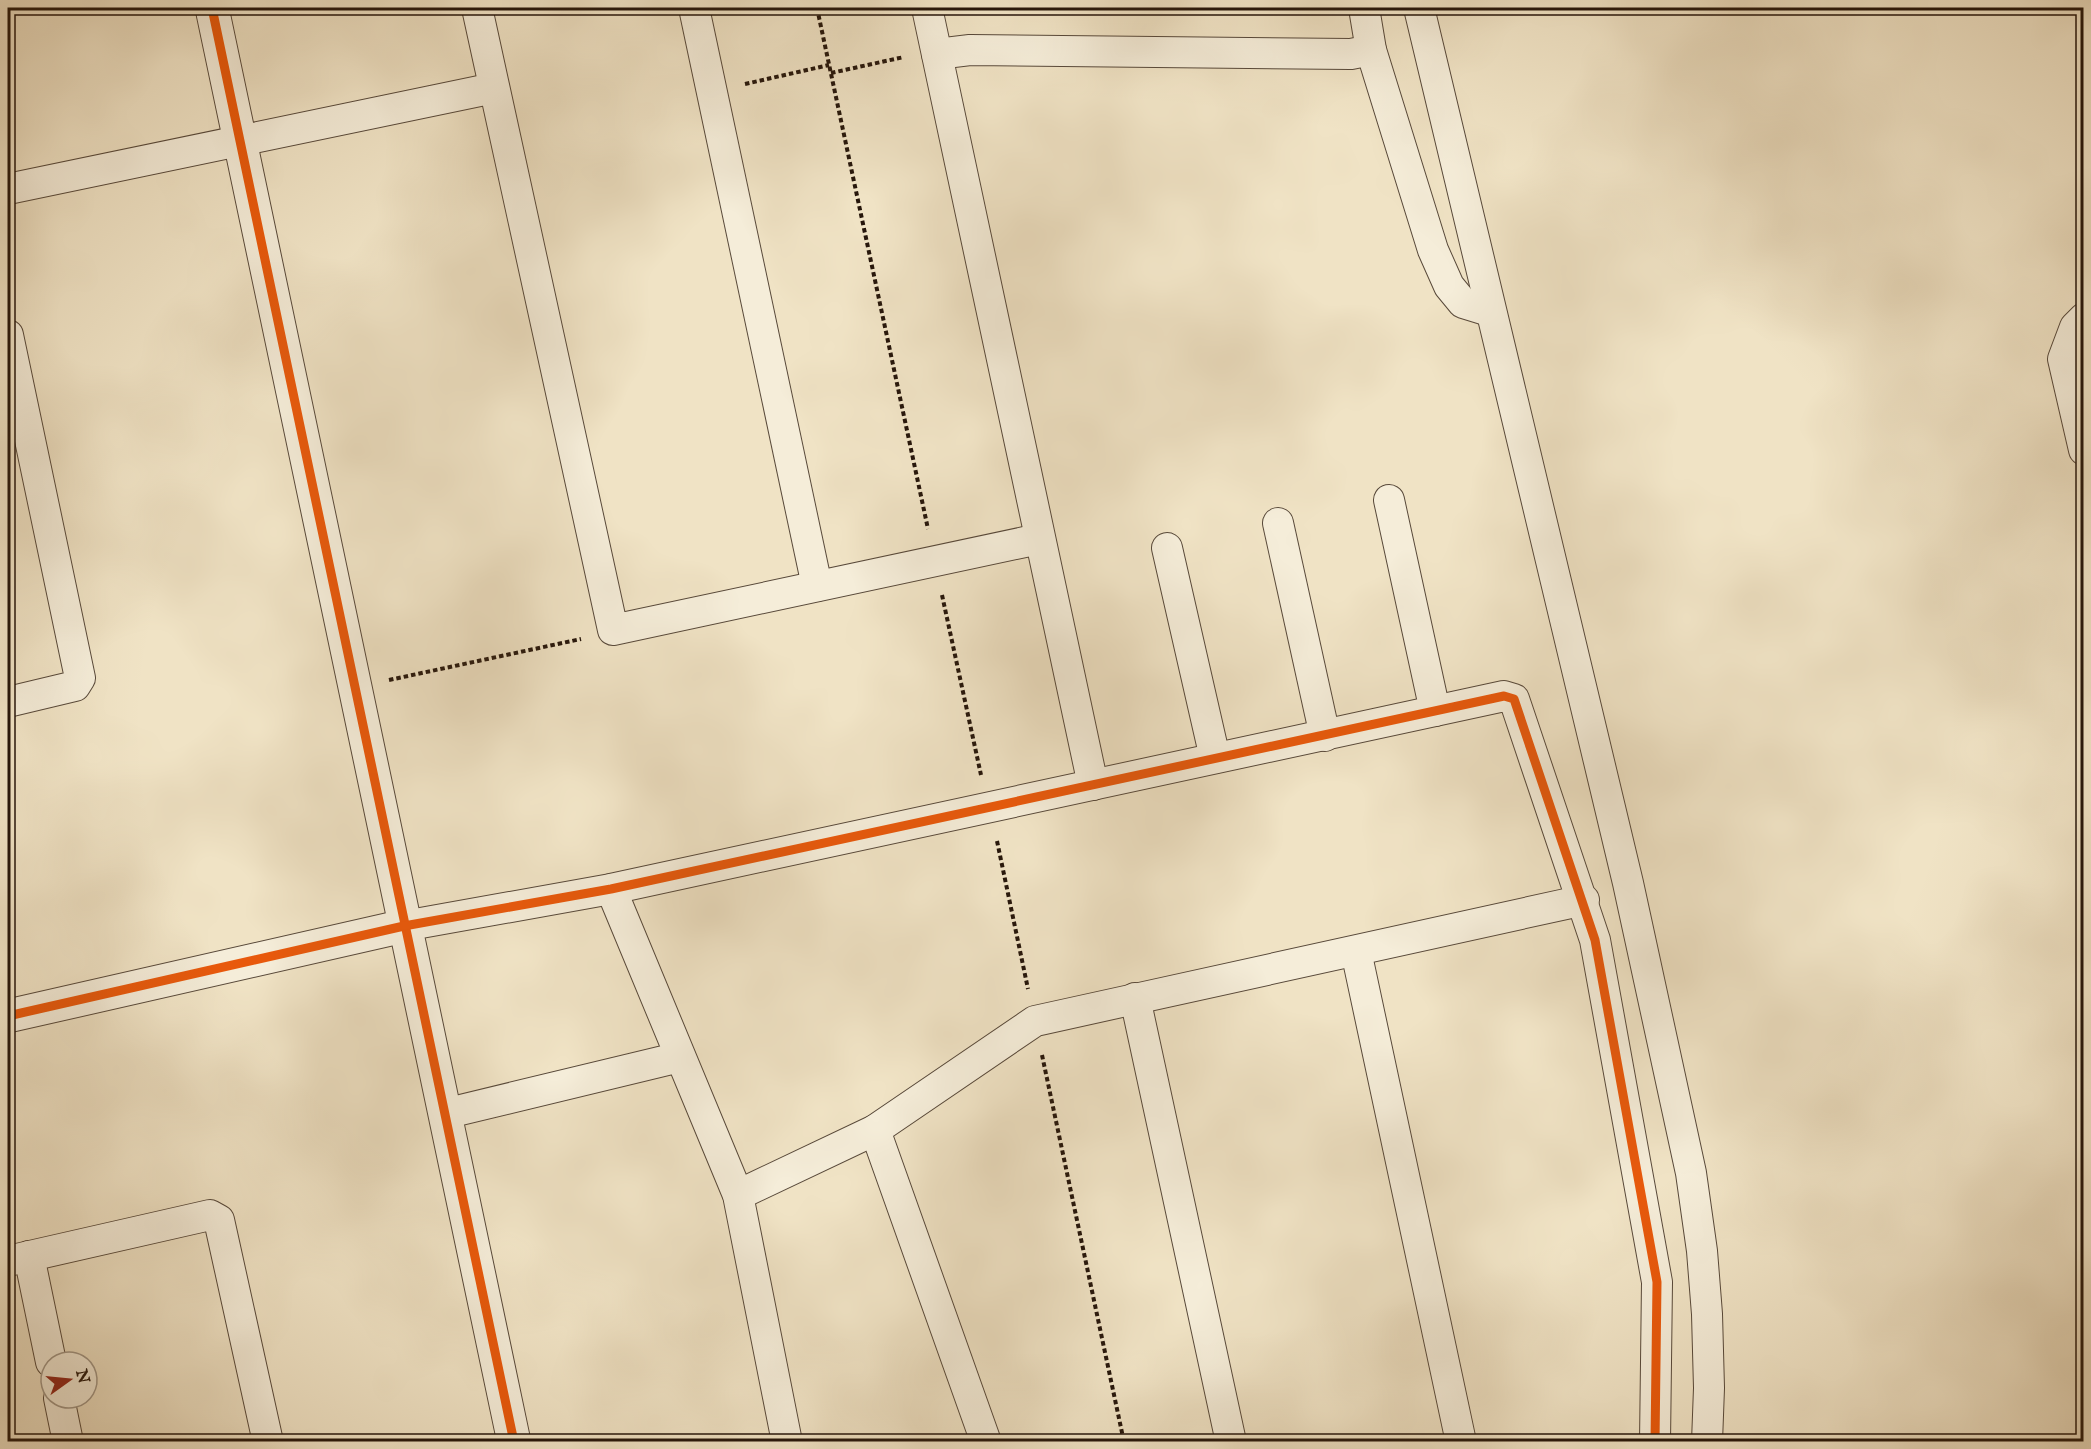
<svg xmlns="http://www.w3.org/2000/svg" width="2091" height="1449" font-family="'IM FELL English',serif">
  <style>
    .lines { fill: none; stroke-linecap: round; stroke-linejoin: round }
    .minor-casing { stroke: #58493a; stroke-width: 32 }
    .tertiary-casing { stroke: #58493a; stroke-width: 35 }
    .path { stroke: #26160b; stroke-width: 4; stroke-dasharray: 4.5 3; stroke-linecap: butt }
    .minor { stroke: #f5edd9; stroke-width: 30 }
    .tertiary { stroke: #f5edd9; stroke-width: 33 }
    .cycleway-casing { stroke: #f5edd9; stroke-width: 13 }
    .cycleway { stroke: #e8590c; stroke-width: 9 }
  </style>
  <rect width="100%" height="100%" fill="#f0e3c5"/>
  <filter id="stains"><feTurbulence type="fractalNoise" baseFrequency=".00333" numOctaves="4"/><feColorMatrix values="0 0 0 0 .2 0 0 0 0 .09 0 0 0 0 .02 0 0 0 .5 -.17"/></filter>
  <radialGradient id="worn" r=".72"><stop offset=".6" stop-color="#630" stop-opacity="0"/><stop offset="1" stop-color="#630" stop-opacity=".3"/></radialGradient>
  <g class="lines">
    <!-- minor casing -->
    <g class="minor-casing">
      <g id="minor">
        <polyline points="477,8 613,630 1039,539"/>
        <polyline points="694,8 817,586"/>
        <polyline points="927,8 1093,785"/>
        <polyline points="1364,8 1371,50 1433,250 1449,286 1463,303 1489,311"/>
        <polyline points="1419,8 1628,883 1691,1173 1702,1251 1707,1314 1709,1388 1707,1442"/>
        <polyline points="937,54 970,50 1351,54 1371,50"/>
        <polyline points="8,189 494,88"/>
        <polyline points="2084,318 2075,327 2063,359 2084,450"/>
        <polyline points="8,335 80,678 75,686 8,702"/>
        <polyline points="1389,500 1435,711"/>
        <polyline points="1278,523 1325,736"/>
        <polyline points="1167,548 1215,758"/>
        <polyline points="611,889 738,1195 787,1442"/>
        <polyline points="404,926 611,889 1504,696 1514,699 1595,940 1657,1282 1655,1442"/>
        <polyline points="1356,951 1461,1442"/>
        <polyline points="1135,998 1231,1442"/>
        <polyline points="444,1114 680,1057"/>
        <polyline points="875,1130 986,1442"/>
        <polyline points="738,1195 875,1130 1035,1021 1584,900"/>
        <polyline points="29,1256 51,1362"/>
        <polyline points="8,1261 210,1215 219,1220 268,1442"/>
        <polyline points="59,1398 68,1442"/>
      </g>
    </g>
    <!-- tertiary casing -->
    <g class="tertiary-casing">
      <g id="tertiary">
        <polyline points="212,8 514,1442"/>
        <polyline points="8,1016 404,926"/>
      </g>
    </g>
    <!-- path -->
    <g class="path">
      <polyline points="817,8 928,529"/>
      <polyline points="831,73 904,57"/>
      <polyline points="745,84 829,65"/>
      <polyline points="942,595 981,775"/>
      <polyline points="389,680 581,639"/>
      <polyline points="997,841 1028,989"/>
      <polyline points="1042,1055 1124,1442"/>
    </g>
    <!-- minor -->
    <use href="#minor" class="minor"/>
    <!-- tertiary -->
    <use href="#tertiary" class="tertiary"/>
    <!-- cycleway casing -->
    <g class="cycleway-casing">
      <g id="cycleway">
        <polyline points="212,8 514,1442"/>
        <polyline points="8,1016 404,926 611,889 1504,696 1514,699 1595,940 1657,1282 1655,1442"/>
      </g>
    </g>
    <!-- cycleway -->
    <use href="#cycleway" class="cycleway"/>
  </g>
  <!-- margin -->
  <rect width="2091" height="1449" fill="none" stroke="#f0e3c5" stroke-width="30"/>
  <rect x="9" y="9" width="2073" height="1431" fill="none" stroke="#26160b" stroke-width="3"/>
  <rect x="15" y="15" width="2061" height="1419" fill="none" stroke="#26160b" stroke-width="1.5"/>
  <!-- north arrow -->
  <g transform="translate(69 1380) rotate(75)"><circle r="28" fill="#f5edd9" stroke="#a29787" stroke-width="1.5"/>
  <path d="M0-4.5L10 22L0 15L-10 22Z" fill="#8f2418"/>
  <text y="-9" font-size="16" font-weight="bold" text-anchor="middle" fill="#26160b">N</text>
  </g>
  <rect width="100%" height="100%" filter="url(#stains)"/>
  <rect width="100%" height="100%" fill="url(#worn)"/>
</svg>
